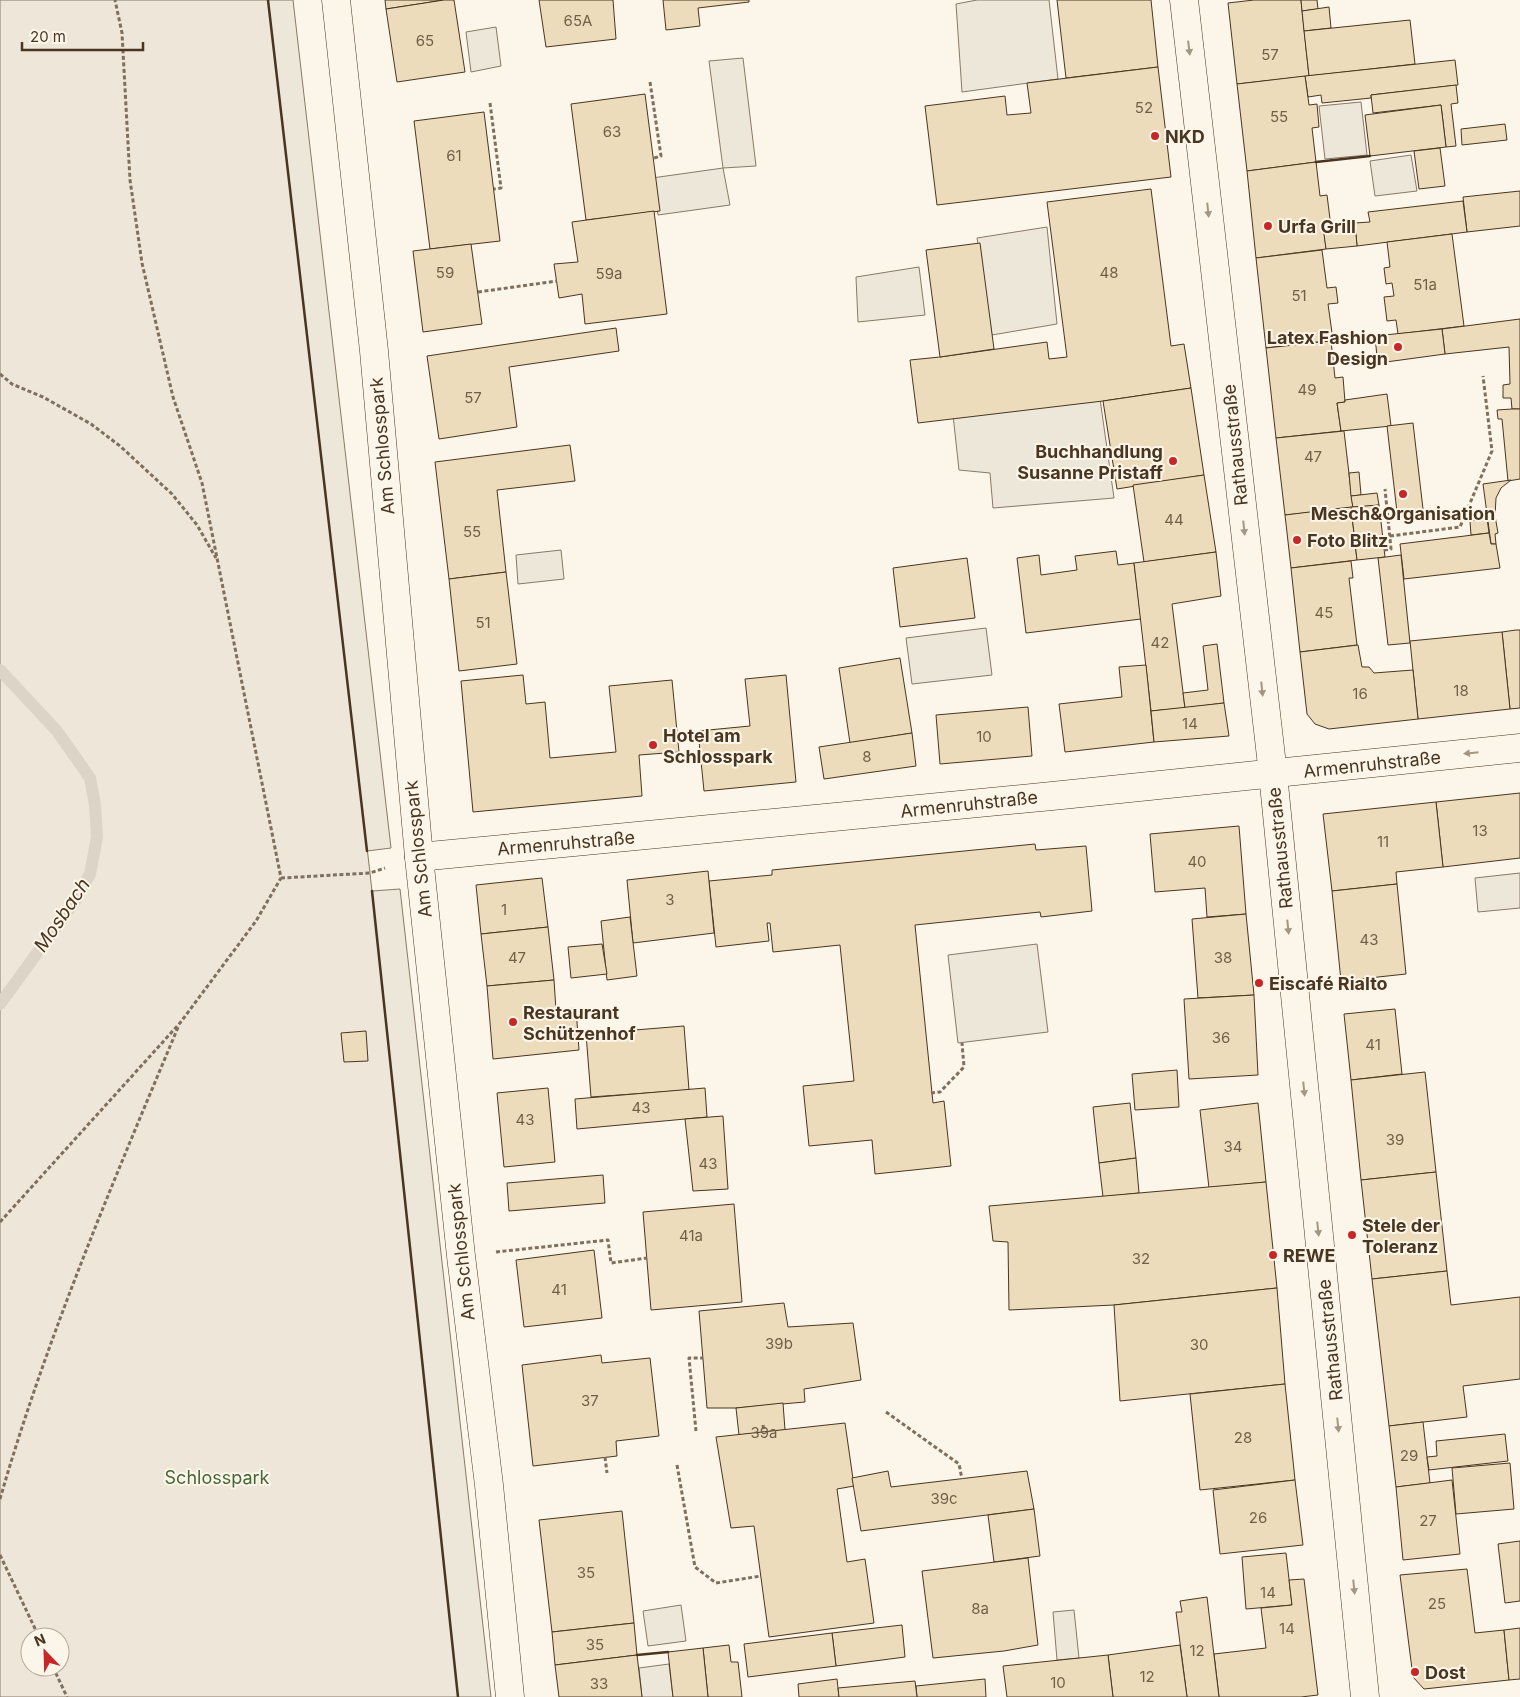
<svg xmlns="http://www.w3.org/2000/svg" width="1520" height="1697" font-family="Inter,sans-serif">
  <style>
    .green { fill: #ede6d9; stroke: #887966; fill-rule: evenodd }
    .parking { fill: #ede7d9; stroke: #887966 }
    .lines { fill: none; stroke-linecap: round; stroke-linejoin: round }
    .stream { stroke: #dcd4c6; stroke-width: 12 }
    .building { fill: #ecdcbc; stroke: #4a3520 }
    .minor-casing { stroke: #4a3520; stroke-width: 29 }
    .tertiary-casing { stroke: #4a3520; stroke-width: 29 }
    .path { stroke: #7f6f5c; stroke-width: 3; stroke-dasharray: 4 2.5; stroke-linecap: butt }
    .minor { stroke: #fbf6e9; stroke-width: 28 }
    .tertiary { stroke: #fbf6e9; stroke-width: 28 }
    .wall { stroke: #4a3520; stroke-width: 2.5 }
    .oneway { fill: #a29684 }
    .poi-dot { fill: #c62828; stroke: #fbf6e9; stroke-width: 2 }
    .labels { text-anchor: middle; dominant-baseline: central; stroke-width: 4; stroke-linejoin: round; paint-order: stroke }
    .number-label { font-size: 15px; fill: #725f47 }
    .poi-label { font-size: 18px; font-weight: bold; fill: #4a3520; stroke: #fbf6e9; text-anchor: start }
    .street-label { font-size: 18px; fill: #4a3520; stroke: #fbf6e9 }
    .park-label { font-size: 18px; fill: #436837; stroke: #fbf6e9 }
    .water-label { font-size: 19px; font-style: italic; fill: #4a3520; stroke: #fbf6e9 }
  </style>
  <rect width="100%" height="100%" fill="#fbf6e9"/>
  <!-- green -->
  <path class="green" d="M 0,0 L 268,0 L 370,873 L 458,1697 L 0,1697 ZM 30,1637 L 60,1637 L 60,1667 L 30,1667 Z"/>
  <!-- parking -->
  <g class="parking">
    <polygon points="268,0 293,0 391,848 367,851"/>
    <polygon points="977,0 1049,0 1058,79 962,92 956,4"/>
    <polygon points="496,27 501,66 471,72 466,32"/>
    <polygon points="743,58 756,166 723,168 730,205 658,215 652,178 723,168 709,61"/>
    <polygon points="1361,102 1367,155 1325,159 1319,106"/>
    <polygon points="1411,155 1417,191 1375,196 1370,161"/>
    <polygon points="1047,227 1057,324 992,335 977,238"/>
    <polygon points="919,267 925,315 858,322 856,277"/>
    <polygon points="1100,399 1114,498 993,508 990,473 959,470 953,415"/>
    <polygon points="561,550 564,579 518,584 516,555"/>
    <polygon points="986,628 992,675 912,684 906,638"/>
    <polygon points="1520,873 1520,908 1478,912 1475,878"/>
    <polygon points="400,889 491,1697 458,1697 372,891"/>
    <polygon points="1037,944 1048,1032 958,1043 948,955"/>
    <polygon points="681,1605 686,1641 648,1646 643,1611"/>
    <polygon points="1074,1610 1079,1658 1057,1660 1053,1612"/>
    <polygon points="669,1664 673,1697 642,1697 639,1668"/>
  </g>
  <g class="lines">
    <!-- stream -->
    <polyline class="stream" points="0,670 57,731 90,778 95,805 97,837 90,874 75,901 0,1004"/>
  </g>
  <!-- building -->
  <g class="building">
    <polygon points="385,0 444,0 386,9"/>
    <polygon points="444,0 454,0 465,72 397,82 386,9"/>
    <polygon points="539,0 613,0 616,39 546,47"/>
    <polygon points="663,0 749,0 749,2 698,8 700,26 666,30"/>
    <polygon points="1057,0 1151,0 1158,67 1066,78"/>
    <polygon points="1254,0 1301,0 1309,76 1237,84 1228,3"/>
    <polygon points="1301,0 1317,0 1318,9 1302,11"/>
    <polygon points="1329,7 1331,28 1304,31 1302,11"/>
    <polygon points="1410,20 1415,64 1309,76 1304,31"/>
    <polygon points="1455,60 1458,85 1371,95 1371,98 1322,103 1321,95 1308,97 1305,76"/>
    <polygon points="1158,67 1171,177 937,205 925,106 1005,96 1007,115 1031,113 1027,83"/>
    <polygon points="1305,76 1309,105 1317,104 1319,127 1312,128 1316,162 1247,171 1237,84"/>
    <polygon points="1456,85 1458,103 1451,104 1456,146 1446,147 1441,105 1373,113 1371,95"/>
    <polygon points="645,94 660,211 586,220 571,104"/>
    <polygon points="1441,105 1446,147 1370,156 1365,115"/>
    <polygon points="484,112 500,241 430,249 414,121"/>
    <polygon points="1505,124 1507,140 1462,145 1461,129"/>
    <polygon points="1440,148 1445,186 1419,189 1414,151"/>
    <polygon points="1316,162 1320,196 1327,195 1330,219 1323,220 1326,249 1256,258 1247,171"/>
    <polygon points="1151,189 1171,346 1184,344 1191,388 1103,401 918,423 910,360 940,357 1047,342 1049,359 1067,357 1047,202"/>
    <polygon points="1520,191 1520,226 1467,232 1463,197"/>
    <polygon points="1463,201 1467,232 1357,246 1355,223 1370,222 1368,212"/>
    <polygon points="654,211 667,314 585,324 582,294 559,298 554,264 578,262 572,222"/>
    <polygon points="1355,223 1357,246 1326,249 1323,227"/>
    <polygon points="1452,234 1464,326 1398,334 1396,320 1387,321 1384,297 1394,296 1392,283 1386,284 1384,268 1390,267 1387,242"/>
    <polygon points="980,243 994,349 940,357 926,250"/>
    <polygon points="471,244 482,324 423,332 413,251"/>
    <polygon points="1322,250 1327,288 1336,287 1338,303 1328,304 1333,340 1266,348 1256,258"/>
    <polygon points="1520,319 1520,409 1512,409 1511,398 1503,398 1503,385 1510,384 1509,347 1445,354 1442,329"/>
    <polygon points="616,328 619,351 509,367 517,427 439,439 427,356"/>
    <polygon points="1442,329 1445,354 1386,362 1386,356 1377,357 1375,336"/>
    <polygon points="1331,341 1335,378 1343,377 1345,402 1337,403 1341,431 1276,438 1266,348"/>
    <polygon points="1191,388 1204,475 1117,489 1103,401"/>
    <polygon points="1387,394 1391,426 1341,431 1337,403 1345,402 1345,400"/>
    <polygon points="1512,409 1520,409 1520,479 1508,481 1502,419 1498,419 1497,410"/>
    <polygon points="1413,423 1423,509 1397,512 1387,426"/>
    <polygon points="1344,431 1353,508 1285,515 1276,438"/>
    <polygon points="570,445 575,481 497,490 506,572 449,579 435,462"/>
    <polygon points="1359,472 1361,495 1351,496 1349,473"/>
    <polygon points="1204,475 1216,552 1144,562 1133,485"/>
    <polygon points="1511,480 1501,488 1496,498 1495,516 1498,533 1495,534 1496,544 1491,544 1483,484"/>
    <polygon points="1377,493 1379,505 1353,508 1351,496"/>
    <polygon points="1379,505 1380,513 1352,516 1351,507"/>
    <polygon points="1351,507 1357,560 1291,568 1285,515"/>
    <polygon points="1380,513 1385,557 1357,560 1352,516"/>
    <polygon points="1487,518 1489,533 1471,535 1470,521"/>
    <polygon points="1489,533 1491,544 1496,544 1500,568 1404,579 1400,544"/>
    <polygon points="1116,551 1118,565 1134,563 1141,619 1026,633 1017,558 1039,555 1041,575 1077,570 1075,556"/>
    <polygon points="1216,552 1221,596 1172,604 1185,708 1151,711 1134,563"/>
    <polygon points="1401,555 1410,643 1388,645 1378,558"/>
    <polygon points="967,558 975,618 900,627 893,568"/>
    <polygon points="1351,561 1353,578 1349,578 1357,645 1300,652 1291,568"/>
    <polygon points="506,572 517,664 459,671 449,579"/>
    <polygon points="1516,630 1520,630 1520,708 1510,709 1502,632"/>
    <polygon points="1502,632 1510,709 1418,719 1410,641"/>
    <polygon points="1217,644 1224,703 1185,708 1183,693 1208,690 1203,646"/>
    <polygon points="1358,645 1362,667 1369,667 1374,673 1413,670 1418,719 1329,729 1315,724 1307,714 1300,652"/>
    <polygon points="900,658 912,733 850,743 839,668"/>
    <polygon points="1146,665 1154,742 1065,752 1059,704 1122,697 1119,667"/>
    <polygon points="523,675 526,704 545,702 550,758 616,752 609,686 672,680 679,752 639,755 642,796 473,812 461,681"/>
    <polygon points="786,675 796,782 704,791 698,731 750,726 745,679"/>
    <polygon points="1224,703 1229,736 1154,742 1151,711"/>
    <polygon points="1028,707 1032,756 940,764 936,715"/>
    <polygon points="912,733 916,766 824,779 819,747"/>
    <polygon points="1520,793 1520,858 1443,867 1436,802"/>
    <polygon points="1436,802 1443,867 1396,872 1397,884 1332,891 1323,814"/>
    <polygon points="1239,826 1246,914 1207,917 1205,888 1155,892 1150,834"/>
    <polygon points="1035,844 1036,850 1086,846 1092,911 1041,917 1040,912 915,925 933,1103 944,1101 951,1166 875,1174 872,1140 809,1146 803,1086 854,1081 840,945 773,952 770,923 767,923 769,941 716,947 709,881 772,875 772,870"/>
    <polygon points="708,871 714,933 633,943 627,880"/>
    <polygon points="542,878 548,927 481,934 476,885"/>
    <polygon points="1397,884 1406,974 1341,981 1332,891"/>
    <polygon points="1246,914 1254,995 1198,998 1192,919"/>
    <polygon points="630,917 637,976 607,980 601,921"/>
    <polygon points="548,927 554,980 487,986 481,934"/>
    <polygon points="602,944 607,974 571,978 568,947"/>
    <polygon points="554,980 556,1010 576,1008 579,1050 493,1059 487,986"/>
    <polygon points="1254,995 1258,1075 1189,1079 1184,999"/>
    <polygon points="1395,1009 1402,1074 1351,1080 1344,1014"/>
    <polygon points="684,1026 689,1090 591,1097 586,1034"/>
    <polygon points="366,1031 368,1061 344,1062 341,1033"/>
    <polygon points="1177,1070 1179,1107 1135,1110 1132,1074"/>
    <polygon points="1425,1072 1436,1172 1361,1180 1351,1080"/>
    <polygon points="548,1088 555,1162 504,1167 497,1093"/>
    <polygon points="705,1088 707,1117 577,1129 575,1099"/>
    <polygon points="1130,1103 1136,1158 1099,1163 1093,1107"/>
    <polygon points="1258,1103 1266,1182 1209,1188 1200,1110"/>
    <polygon points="723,1116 728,1189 693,1191 685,1119"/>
    <polygon points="1136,1158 1139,1193 1103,1197 1099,1163"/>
    <polygon points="1436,1172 1447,1271 1372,1279 1361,1180"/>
    <polygon points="603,1175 605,1203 509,1211 507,1183"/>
    <polygon points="1266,1182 1277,1288 1114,1305 1009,1310 1008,1242 993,1241 989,1206"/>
    <polygon points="734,1204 742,1302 651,1310 643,1212"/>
    <polygon points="594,1250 602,1318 524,1327 516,1260"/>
    <polygon points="1447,1271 1451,1305 1520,1297 1520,1379 1463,1386 1467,1417 1389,1426 1372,1279"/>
    <polygon points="1277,1288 1285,1384 1120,1401 1114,1305"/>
    <polygon points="784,1303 788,1327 853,1323 861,1380 804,1389 805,1402 736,1408 707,1408 699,1311"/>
    <polygon points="601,1355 602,1363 650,1358 659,1436 616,1441 617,1456 533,1466 522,1365"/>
    <polygon points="1285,1384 1295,1480 1200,1490 1190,1394"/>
    <polygon points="783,1403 785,1430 739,1435 736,1408"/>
    <polygon points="1423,1422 1430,1483 1396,1487 1389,1426"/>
    <polygon points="845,1423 854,1486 837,1489 847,1562 865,1559 874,1623 769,1637 754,1526 731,1528 716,1437"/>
    <polygon points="1505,1434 1508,1461 1429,1470 1427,1457 1437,1456 1436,1441"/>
    <polygon points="1510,1463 1514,1509 1456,1514 1452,1468"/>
    <polygon points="888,1471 891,1487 1027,1471 1034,1509 861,1531 852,1478"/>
    <polygon points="1295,1480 1303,1545 1220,1554 1213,1490"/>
    <polygon points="1452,1480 1460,1554 1403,1560 1396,1487"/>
    <polygon points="1034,1509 1040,1556 994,1562 988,1515"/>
    <polygon points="622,1511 634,1623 552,1632 539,1520"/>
    <polygon points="1520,1541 1520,1601 1505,1603 1498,1544"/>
    <polygon points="1286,1553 1292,1605 1246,1609 1242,1557"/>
    <polygon points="1028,1558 1038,1645 1004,1651 933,1658 922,1571"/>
    <polygon points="1467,1569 1475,1633 1504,1630 1509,1680 1424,1689 1413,1677 1400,1575"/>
    <polygon points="1304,1579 1318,1695 1301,1697 1219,1697 1214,1654 1266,1648 1261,1608 1292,1605 1289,1580"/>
    <polygon points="1207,1597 1219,1697 1187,1697 1176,1612 1182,1612 1180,1601"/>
    <polygon points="634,1623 637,1655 555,1665 552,1632"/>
    <polygon points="902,1625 905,1657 836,1666 832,1633"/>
    <polygon points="1520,1628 1520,1679 1509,1680 1504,1630"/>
    <polygon points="832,1633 836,1666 748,1677 744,1644"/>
    <polygon points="729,1645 731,1662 738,1662 742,1697 708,1697 703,1648"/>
    <polygon points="1180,1645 1187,1697 1113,1697 1108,1655"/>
    <polygon points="703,1648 708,1697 673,1697 668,1652"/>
    <polygon points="637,1655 642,1697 559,1697 555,1665"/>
    <polygon points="1108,1655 1113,1697 1007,1697 1003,1666"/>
    <polygon points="837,1679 839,1697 799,1697 798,1684"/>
    <polygon points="985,1679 986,1697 917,1697 916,1686"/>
    <polygon points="915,1681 917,1697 839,1697 838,1688"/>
  </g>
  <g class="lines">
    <!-- minor casing -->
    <g class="minor-casing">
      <g id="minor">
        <polyline points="336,0 374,351 419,857 461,1256 489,1485 510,1697"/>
        <polyline points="419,857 1052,796 1520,748"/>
      </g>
    </g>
    <!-- tertiary casing -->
    <g class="tertiary-casing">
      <polyline id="tertiary" points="1184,0 1273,774 1365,1697"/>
    </g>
    <!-- path -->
    <g class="path">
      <polyline points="650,82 661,156 654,158"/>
      <polyline points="490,103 501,188 494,189"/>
      <polyline points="478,292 557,281"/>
      <polyline points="0,374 12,384 43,397 91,424 120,446 172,494 197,525 216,558"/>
      <polyline points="1390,536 1460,527 1492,451 1483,376"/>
      <polyline points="1384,550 1391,549 1385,489"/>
      <polyline points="281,878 370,873 385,868"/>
      <polyline points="931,1093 940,1092 964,1067 962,1043"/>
      <polyline points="0,1222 180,1023 256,921 281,878 202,483 173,397 142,263 130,180 122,33 115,0"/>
      <polyline points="496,1252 608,1240 611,1263 647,1258"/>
      <polyline points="886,1412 959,1464 962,1479"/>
      <polyline points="763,1425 764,1432"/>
      <polyline points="696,1431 689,1358 703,1358"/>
      <polyline points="605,1457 607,1473"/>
      <polyline points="677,1465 695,1567 716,1583 761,1576"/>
      <path d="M 0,1499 C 47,1336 114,1180 179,1025"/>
      <polyline points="0,1555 39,1637"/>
      <polyline points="53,1667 67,1697"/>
    </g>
    <!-- minor -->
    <use href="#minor" class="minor"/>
    <!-- tertiary -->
    <use href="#tertiary" class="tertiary"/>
    <!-- wall -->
    <g class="wall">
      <polyline points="268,0 367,851"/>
      <polyline points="1316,162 1370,156"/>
      <polyline points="1333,340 1375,336"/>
      <polyline points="372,891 458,1697"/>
      <polyline points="637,1655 668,1652"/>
    </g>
  </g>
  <!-- one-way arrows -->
  <defs><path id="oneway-solid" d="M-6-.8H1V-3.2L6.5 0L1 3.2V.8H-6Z" transform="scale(1.25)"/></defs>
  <g class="oneway">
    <use href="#oneway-solid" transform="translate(1189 48) rotate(83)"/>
    <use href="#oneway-solid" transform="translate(1208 210) rotate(84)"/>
    <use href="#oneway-solid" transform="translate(1244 528) rotate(84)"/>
    <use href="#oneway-solid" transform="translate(1262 689) rotate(84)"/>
    <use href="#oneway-solid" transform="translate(1471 753) rotate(174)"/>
    <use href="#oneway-solid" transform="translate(1288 927) rotate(84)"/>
    <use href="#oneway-solid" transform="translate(1304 1089) rotate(84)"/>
    <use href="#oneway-solid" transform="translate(1318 1229) rotate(84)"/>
    <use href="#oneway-solid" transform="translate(1338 1425) rotate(84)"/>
    <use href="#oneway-solid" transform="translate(1354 1587) rotate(84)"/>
  </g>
  <!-- markers -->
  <g class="poi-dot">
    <circle cx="1155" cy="136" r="5"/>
    <circle cx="1268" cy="226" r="5"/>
    <circle cx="1398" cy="347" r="5"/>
    <circle cx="1173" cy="461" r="5"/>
    <circle cx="1403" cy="494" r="5"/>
    <circle cx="1297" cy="540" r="5"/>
    <circle cx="653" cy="745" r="5"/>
    <circle cx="1259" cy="983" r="5"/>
    <circle cx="513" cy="1022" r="5"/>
    <circle cx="1352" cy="1235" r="5"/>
    <circle cx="1273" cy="1255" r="5"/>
    <circle cx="1415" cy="1672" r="5"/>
  </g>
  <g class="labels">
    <!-- number labels -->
    <g class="number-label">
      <text x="578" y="20">65A</text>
      <text x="425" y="40">65</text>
      <text x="1270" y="54">57</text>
      <text x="1144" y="107">52</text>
      <text x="1279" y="116">55</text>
      <text x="612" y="131">63</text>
      <text x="454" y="155">61</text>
      <text x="445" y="272">59</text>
      <text x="1109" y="272">48</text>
      <text x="609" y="273">59a</text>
      <text x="1425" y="284">51a</text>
      <text x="1299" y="295">51</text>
      <text x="1307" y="389">49</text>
      <text x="473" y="397">57</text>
      <text x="1313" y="456">47</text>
      <text x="1174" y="519">44</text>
      <text x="472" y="531">55</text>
      <text x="1324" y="612">45</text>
      <text x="483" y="622">51</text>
      <text x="1160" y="642">42</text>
      <text x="1461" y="690">18</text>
      <text x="1360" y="693">16</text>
      <text x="1190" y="723">14</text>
      <text x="984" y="736">10</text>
      <text x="867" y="756">8</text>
      <text x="1480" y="830">13</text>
      <text x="1383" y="841">11</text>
      <text x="1197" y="861">40</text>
      <text x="670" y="899">3</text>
      <text x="504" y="909">1</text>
      <text x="1369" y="939">43</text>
      <text x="517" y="957">47</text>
      <text x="1223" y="957">38</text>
      <text x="1221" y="1037">36</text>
      <text x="1373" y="1044">41</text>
      <text x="641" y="1107">43</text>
      <text x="525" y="1119">43</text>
      <text x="1395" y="1139">39</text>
      <text x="1233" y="1146">34</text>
      <text x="708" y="1163">43</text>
      <text x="691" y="1235">41a</text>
      <text x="1141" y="1258">32</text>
      <text x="559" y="1289">41</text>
      <text x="779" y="1343">39b</text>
      <text x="1199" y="1344">30</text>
      <text x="590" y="1400">37</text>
      <text x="764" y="1432">39a</text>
      <text x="1243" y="1437">28</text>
      <text x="1409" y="1455">29</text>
      <text x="944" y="1498">39c</text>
      <text x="1258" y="1517">26</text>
      <text x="1428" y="1520">27</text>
      <text x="586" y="1572">35</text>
      <text x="1268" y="1592">14</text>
      <text x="1437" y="1603">25</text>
      <text x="980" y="1608">8a</text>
      <text x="1287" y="1628">14</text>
      <text x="595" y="1644">35</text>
      <text x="1197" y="1650">12</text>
      <text x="1147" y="1676">12</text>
      <text x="1058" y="1682">10</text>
      <text x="599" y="1683">33</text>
    </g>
    <!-- poi labels -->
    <g class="poi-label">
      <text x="1165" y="136">NKD</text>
      <text x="1278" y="226">Urfa Grill</text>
      <text x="1388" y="337" text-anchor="end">Latex Fashion<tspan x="1388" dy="21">Design</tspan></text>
      <text x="1163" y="451" text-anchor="end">Buchhandlung<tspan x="1163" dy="21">Susanne Pristaff</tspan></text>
      <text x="1403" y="513" text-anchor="middle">Mesch&amp;Organisation</text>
      <text x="1307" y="540">Foto Blitz</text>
      <text x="663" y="735">Hotel am<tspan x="663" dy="21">Schlosspark</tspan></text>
      <text x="1269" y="983">Eiscafé Rialto</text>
      <text x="523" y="1012">Restaurant<tspan x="523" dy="21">Schützenhof</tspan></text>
      <text x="1362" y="1225">Stele der<tspan x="1362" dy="21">Toleranz</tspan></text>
      <text x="1283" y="1255">REWE</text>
      <text x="1425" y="1672">Dost</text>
    </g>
    <!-- street labels -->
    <g class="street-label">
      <text transform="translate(1235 445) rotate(-96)">Rathausstraße</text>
      <text transform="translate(382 446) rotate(-95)">Am Schlosspark</text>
      <text transform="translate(1372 764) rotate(-6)">Armenruhstraße</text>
      <text transform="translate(969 804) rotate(-6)">Armenruhstraße</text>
      <text transform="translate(566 843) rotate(-5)">Armenruhstraße</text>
      <text transform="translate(1280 848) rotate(-96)">Rathausstraße</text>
      <text transform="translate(418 849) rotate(-96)">Am Schlosspark</text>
      <text transform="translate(461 1252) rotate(-96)">Am Schlosspark</text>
      <text transform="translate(1330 1340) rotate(-96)">Rathausstraße</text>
    </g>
    <!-- park labels -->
    <g class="park-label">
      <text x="217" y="1477">Schlosspark</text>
    </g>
    <!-- water labels -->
    <g class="water-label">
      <text transform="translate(62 915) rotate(-56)">Mosbach</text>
    </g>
  </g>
  <!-- north arrow -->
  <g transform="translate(45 1652) rotate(337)"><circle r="24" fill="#fbf6e9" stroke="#b4a999"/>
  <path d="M0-4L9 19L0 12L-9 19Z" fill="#c62828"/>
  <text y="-8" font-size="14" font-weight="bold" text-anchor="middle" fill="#4a3520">N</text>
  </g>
  <!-- scale -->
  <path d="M22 42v8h121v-8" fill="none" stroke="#4a3520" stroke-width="2.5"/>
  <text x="30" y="42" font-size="15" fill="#4a3520" stroke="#fbf6e9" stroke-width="4" paint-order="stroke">20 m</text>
</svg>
